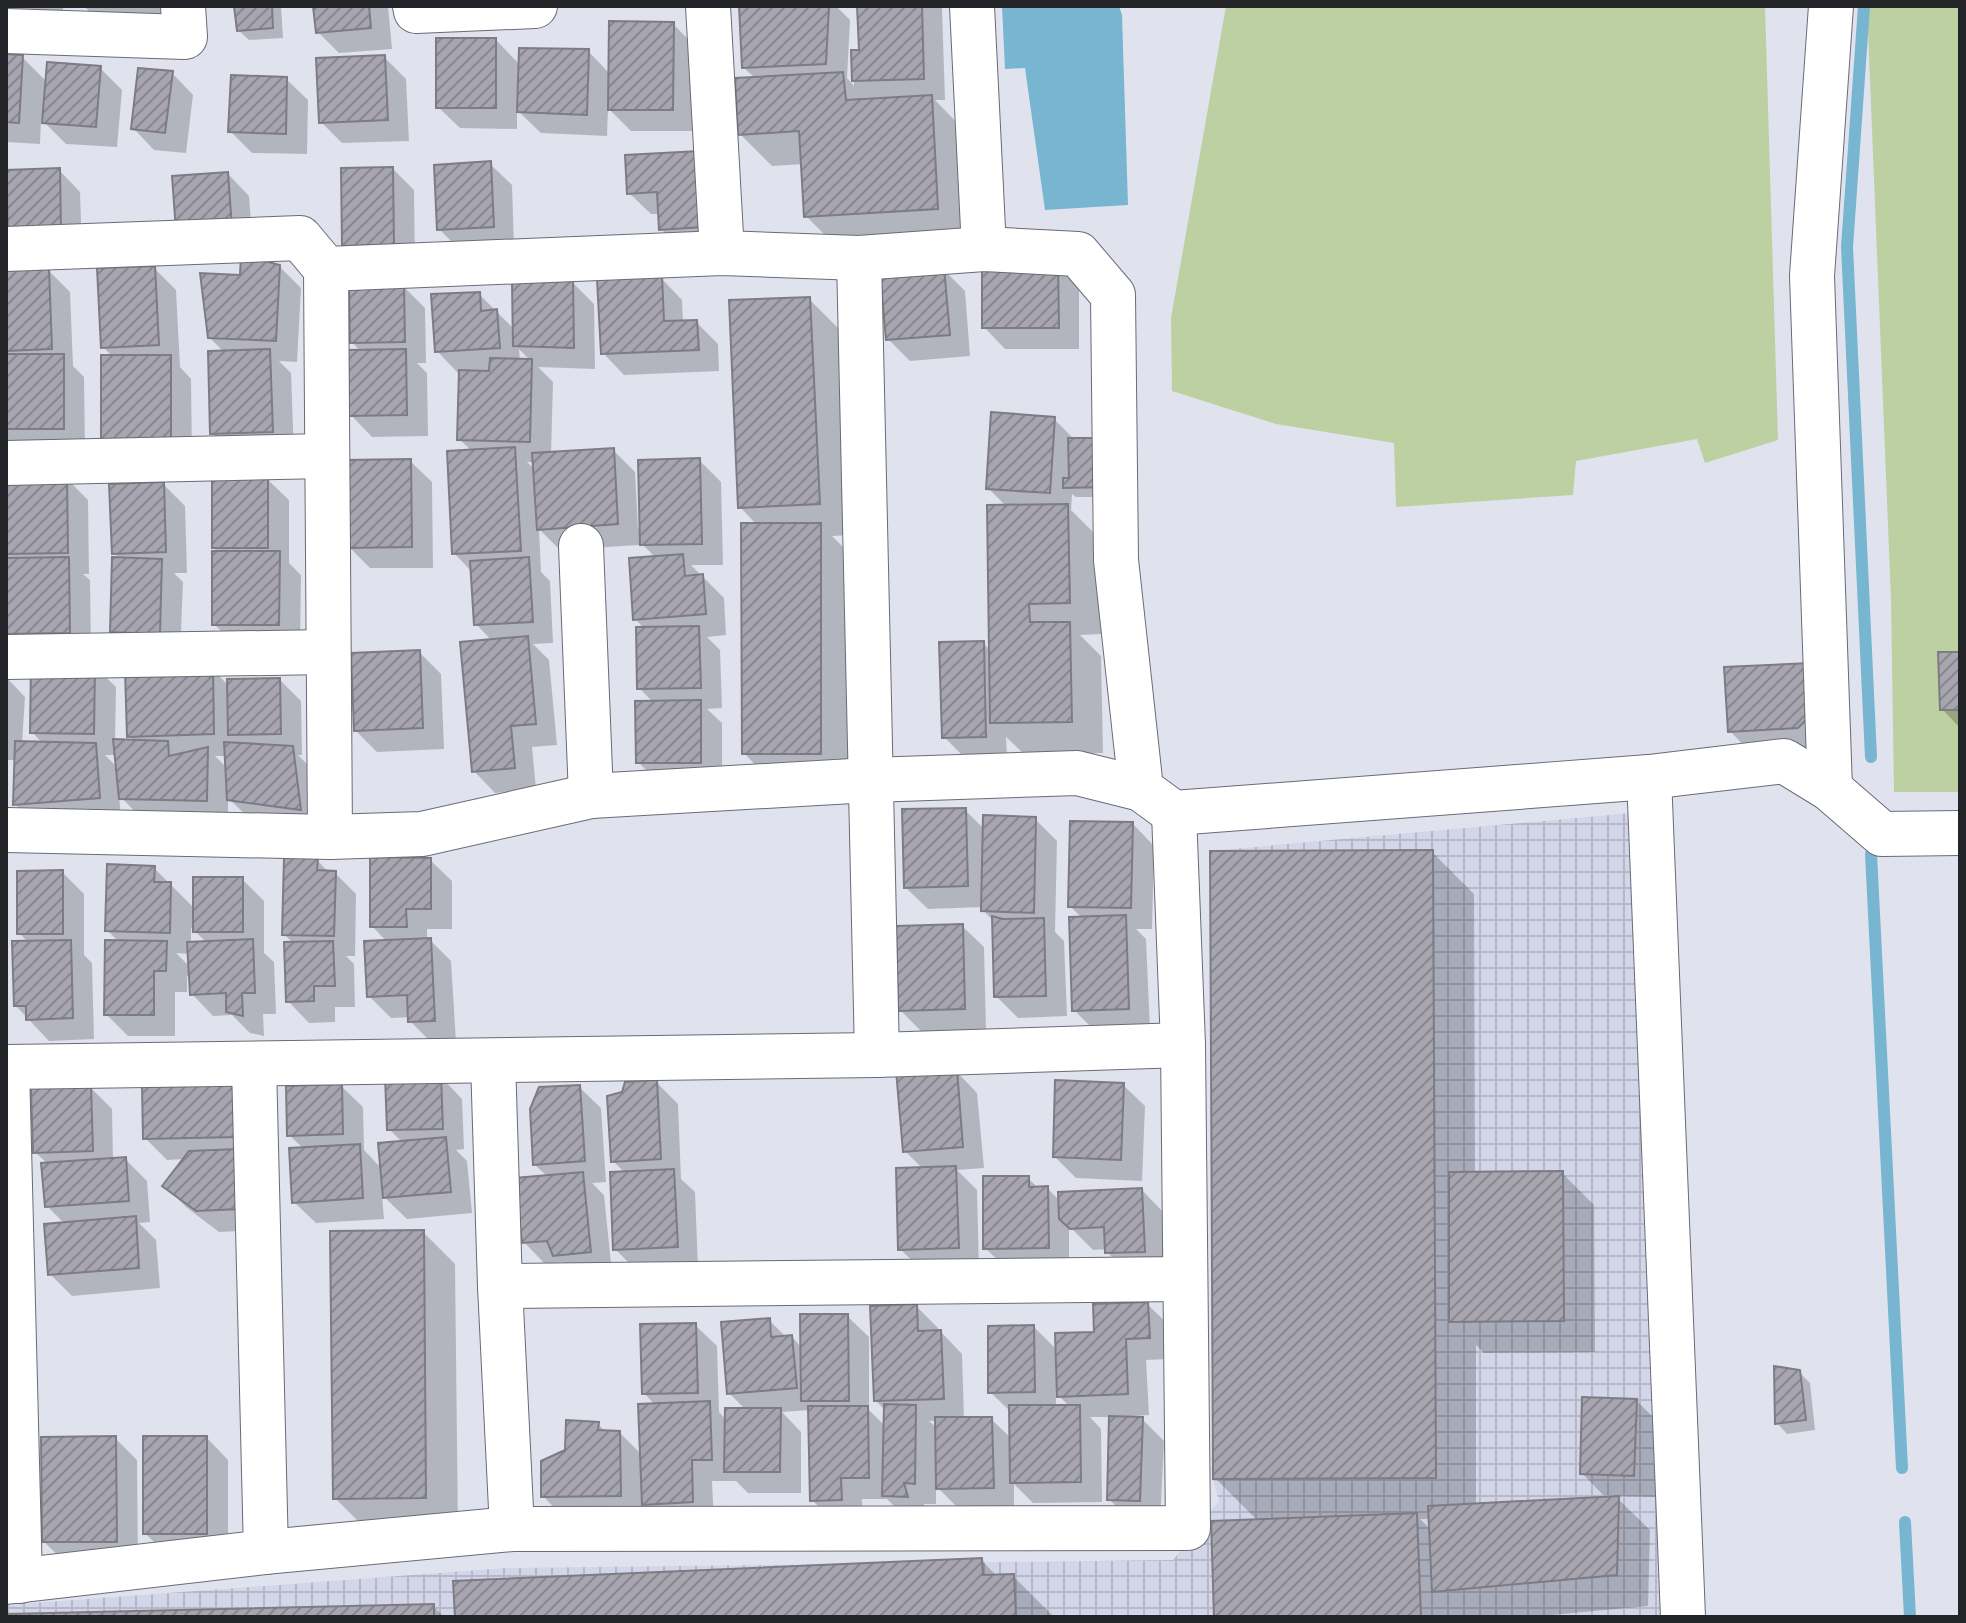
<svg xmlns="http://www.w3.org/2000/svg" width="1966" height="1623" font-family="'Libre Baskerville',serif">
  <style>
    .industrial { fill: url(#industrial-grid) }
    .green { fill: #bdd0a2 }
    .water { fill: #77b5d0 }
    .shadow { fill: #0003; fill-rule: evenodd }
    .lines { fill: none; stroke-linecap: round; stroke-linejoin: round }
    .stream { stroke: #77b5d0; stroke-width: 12 }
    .building { fill: url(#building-hatch); stroke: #7e7b85; stroke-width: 2 }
    .minor-casing { stroke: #696b75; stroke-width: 46 }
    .tertiary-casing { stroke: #696b75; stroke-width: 46 }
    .minor { stroke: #fff; stroke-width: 44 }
    .tertiary { stroke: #fff; stroke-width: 44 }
  </style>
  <defs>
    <pattern id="industrial-grid" width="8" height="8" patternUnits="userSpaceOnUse" patternTransform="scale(2)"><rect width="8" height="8" fill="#d2d6e8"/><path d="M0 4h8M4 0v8" fill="none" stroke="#b4b8c7"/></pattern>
    <pattern id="building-hatch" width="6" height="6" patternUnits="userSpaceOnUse" patternTransform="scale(2)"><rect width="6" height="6" fill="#a7a5af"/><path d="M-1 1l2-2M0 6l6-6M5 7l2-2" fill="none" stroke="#88868e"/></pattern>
  </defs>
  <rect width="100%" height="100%" fill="#e0e3ee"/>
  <!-- industrial -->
  <polygon class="industrial" points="1631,813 1664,1617 6,1617 6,1605 506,1568 1173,1560 1219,1501 1213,1479 1210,851"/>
  <!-- green -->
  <g class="green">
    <polygon points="1226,6 1765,6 1778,440 1705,463 1697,439 1576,461 1573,495 1396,507 1394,443 1276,424 1172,391 1171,318"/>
    <polygon points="1867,6 1960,6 1960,792 1894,792 1891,600"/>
  </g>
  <!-- water -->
  <polygon class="water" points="1002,6 1119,6 1122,15 1128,205 1045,210 1025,68 1005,69"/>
  <!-- shadow -->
  <g class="shadow">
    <polygon points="6,6 63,6 63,14 11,14 6,9"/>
    <polygon points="84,6 163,6 164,24 104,26"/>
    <polygon points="236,6 281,6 283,38 249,40 238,30"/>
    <polygon points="315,6 388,6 392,49 339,53 318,32"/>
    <polygon points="741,6 836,6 850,20 847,78 854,86 853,52 861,52 859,6 940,6 942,8 945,100 935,100 963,129 970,240 838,248 806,216 803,164 772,166 740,134 756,79 744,68"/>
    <polygon points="673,24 695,46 694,131 631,131 608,108 607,136 541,133 517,110 517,129 460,128 438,107 496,40 520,65 588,51 610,74"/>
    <polygon points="6,56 22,57 47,82 100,68 122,90 117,147 66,144 41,119 40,144 6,142"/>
    <polygon points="384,57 406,79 409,141 342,143 321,122"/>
    <polygon points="172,73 193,95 186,153 154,150 133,128"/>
    <polygon points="286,79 308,100 307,154 252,153 230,131"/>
    <polygon points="627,156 724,248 683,251 661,229 660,214 651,214 629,193"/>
    <polygon points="490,164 512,185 514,248 460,250 439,229"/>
    <polygon points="393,169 414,190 415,266 365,267 344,245"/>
    <polygon points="59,170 80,192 82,252 32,253"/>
    <polygon points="228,174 249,196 253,249 178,230"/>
    <polygon points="1057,264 1079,286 1079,349 1005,349 984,327"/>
    <polygon points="279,266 301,288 297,362 279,361 291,373 294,453 234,454 212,433 225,353 209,337 241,277"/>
    <polygon points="154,268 176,290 180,367 191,379 192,460 124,460 113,357 103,347"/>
    <polygon points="943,269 965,291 970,356 910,361 888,339"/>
    <polygon points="48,270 70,292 73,366 84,377 85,450 19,450 9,440 6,440 6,272"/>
    <polygon points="661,278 682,300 683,322 696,322 718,344 719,371 624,375 603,353"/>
    <path d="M 572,282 L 594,304 L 595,369 L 538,367 L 553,382 L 551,454 L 613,450 L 635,472 L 638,528 L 642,528 L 699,460 L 721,482 L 723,565 L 691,565 L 724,598 L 726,635 L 707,637 L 720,650 L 722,708 L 707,709 L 722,723 L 722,784 L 660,784 L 638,762 L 653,702 L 639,688 L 645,629 L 635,619 L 656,558 L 639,541 L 639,545 L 560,550 L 539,529 L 541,572 L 550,581 L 553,643 L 533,644 L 549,660 L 557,745 L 532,747 L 536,789 L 495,793 L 474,771 L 492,641 L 476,624 L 472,572 L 454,553 L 472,451 L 459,439 L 461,373 L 458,373 L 437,351 L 479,294 L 515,330 ZM 519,349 L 531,361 L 520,360 ZM 527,462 L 535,462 L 535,470 Z"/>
    <polygon points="403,286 425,308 426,363 417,363 427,373 428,436 372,437 351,415 361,352 352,342"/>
    <polygon points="809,299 841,331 851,535 832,536 853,557 853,785 776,786 744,753 757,525 740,507"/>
    <polygon points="1054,419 1075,440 1117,497 1076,497 1072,494 1071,510 1099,538 1101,634 1080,635 1101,656 1103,753 1025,755 1006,737 1007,757 966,759 944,737 983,643 991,651 1007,507 988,488"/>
    <polygon points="410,461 432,482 433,568 370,568 349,547"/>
    <polygon points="66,478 88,500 89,574 83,574 90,580 91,654 6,635 6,560 9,560 6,558 6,479"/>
    <polygon points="267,479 289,500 289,563 301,575 300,646 236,646 214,624 219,553 214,548"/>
    <polygon points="163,484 185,506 187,573 174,573 183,582 180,655 134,653 112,632 120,559 114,553"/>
    <polygon points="419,652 441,674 444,749 377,752 356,731"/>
    <polygon points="1960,654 1960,728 1942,709"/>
    <path d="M 94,666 L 116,687 L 115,742 L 135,742 L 129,736 L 212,669 L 229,686 L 280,680 L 301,701 L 302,755 L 298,755 L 313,770 L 322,831 L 251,820 L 228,798 L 228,822 L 143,820 L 119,795 L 121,819 L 36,825 L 15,804 L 16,760 L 6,760 L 6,677 L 25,697 L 22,743 L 43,744 L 32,732 ZM 105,755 L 117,755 L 118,768 ZM 215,756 L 227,756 L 228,769 Z"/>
    <polygon points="1726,669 1834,735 1820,749 1751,753 1730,731"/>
    <polygon points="965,810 985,830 1035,819 1057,841 1055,932 1064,941 1067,1016 1018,1018 996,996 994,922 983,910 983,907 928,909 906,888"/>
    <polygon points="1133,824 1154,846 1152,929 1136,929 1146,939 1150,1030 1096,1032 1074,1010 1083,919 1070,906"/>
    <path d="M 1432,852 L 1474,894 L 1475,1173 L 1562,1173 L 1594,1205 L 1595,1352 L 1484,1353 L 1476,1345 L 1476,1506 L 1614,1499 L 1614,1495 L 1603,1495 L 1582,1473 L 1637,1401 L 1658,1422 L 1655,1497 L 1615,1496 L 1650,1530 L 1648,1606 L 1530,1617 L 1216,1617 L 1258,1521 L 1215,1478 ZM 1420,1519 L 1431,1519 L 1431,1530 Z"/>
    <polygon points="317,860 329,873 335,873 356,894 355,956 346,956 354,964 355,1007 335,1007 335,1022 309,1023 288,1001 293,943 284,934"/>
    <polygon points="430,860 452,881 452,929 427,929 427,940 430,940 451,961 456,1042 432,1043 410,1021 410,1017 391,1018 369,996 387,942 372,926"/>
    <path d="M 154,868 L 195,909 L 242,879 L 264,901 L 264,953 L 274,962 L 276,1014 L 263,1014 L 264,1036 L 250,1033 L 232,1015 L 213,1016 L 192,994 L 191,976 L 187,976 L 187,992 L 175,992 L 175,1036 L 128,1036 L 106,1014 L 119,942 L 107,930 ZM 191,928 L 200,936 L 207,943 L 191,944 ZM 176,953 L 190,954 L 191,968 Z"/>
    <polygon points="62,872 84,894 84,955 92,963 94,1039 49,1041 16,1006 29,943 19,933"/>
    <polygon points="962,926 984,947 986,1030 922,1032 900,1010"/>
    <polygon points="956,1071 977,1093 984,1168 957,1170 977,1190 979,1269 922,1270 900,1249 923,1169 905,1151"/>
    <polygon points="441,1077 462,1099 464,1149 456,1150 467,1161 472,1213 407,1219 382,1195 384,1219 316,1223 294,1202 304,1149 289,1135 341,1086 363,1107 364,1150 382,1169 403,1143 389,1129"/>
    <polygon points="656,1082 678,1104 681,1179 695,1192 698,1268 637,1271 615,1249 625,1173 613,1161"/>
    <polygon points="1123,1085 1145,1106 1142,1181 1076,1178 1055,1157"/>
    <polygon points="237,1086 262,1230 219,1232 186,1207 165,1186 185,1159 167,1160 145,1138"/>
    <polygon points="579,1087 601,1108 606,1182 592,1183 604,1195 612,1273 577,1277 563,1262 545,1264 524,1242 548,1177 535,1165"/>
    <polygon points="91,1088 112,1109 113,1160 125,1159 147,1181 150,1222 139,1223 156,1240 160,1288 72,1296 50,1274 65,1224 47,1206 48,1164 35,1152"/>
    <polygon points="1028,1178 1039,1189 1047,1188 1060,1201 1142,1190 1163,1212 1165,1272 1129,1274 1107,1252 1107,1249 1093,1250 1069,1226 1069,1269 1007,1269 985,1248"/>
    <polygon points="423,1232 455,1264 458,1530 367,1530 335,1498"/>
    <path d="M 1147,1304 L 1169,1325 L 1170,1359 L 1146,1360 L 1149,1415 L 1131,1416 L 1131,1419 L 1142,1419 L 1164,1441 L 1160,1522 L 1130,1521 L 1109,1499 L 1111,1417 L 1090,1417 L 1101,1429 L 1102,1502 L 1033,1503 L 1014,1484 L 1014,1509 L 960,1510 L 936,1486 L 936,1504 L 924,1504 L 928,1517 L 905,1517 L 887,1499 L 862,1499 L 863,1521 L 833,1521 L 812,1500 L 810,1410 L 782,1412 L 801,1432 L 801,1493 L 748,1493 L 736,1481 L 712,1481 L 714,1523 L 666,1525 L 641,1501 L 641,1516 L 564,1518 L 543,1496 L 567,1452 L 598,1424 L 607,1433 L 620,1433 L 643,1456 L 656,1406 L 644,1393 L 695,1325 L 717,1346 L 719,1412 L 726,1420 L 746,1410 L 729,1393 L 769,1320 L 787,1338 L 792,1337 L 802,1348 L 847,1316 L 869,1337 L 869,1410 L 885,1426 L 885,1410 L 876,1401 L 916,1306 L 938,1328 L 938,1332 L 941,1332 L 962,1354 L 964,1419 L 991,1419 L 1011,1438 L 1011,1412 L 990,1392 L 1034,1327 L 1058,1351 L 1097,1333 ZM 1056,1393 L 1070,1407 L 1056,1407 ZM 929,1421 L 937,1421 L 938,1429 Z"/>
    <polygon points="1799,1372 1810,1383 1815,1430 1787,1434 1777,1423"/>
    <polygon points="115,1438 137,1460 138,1562 66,1563 44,1542"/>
    <polygon points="207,1438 228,1460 228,1555 167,1555 145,1533"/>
    <polygon points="981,1560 998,1577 1013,1576 1054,1617 457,1617"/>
    <polygon points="433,1606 444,1617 6,1617 6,1616"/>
  </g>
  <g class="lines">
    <!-- stream -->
    <g class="stream">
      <polyline points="1864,6 1847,247 1871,757"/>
      <polyline points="1871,854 1902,1468"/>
      <polyline points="1905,1522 1910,1617"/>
    </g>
  </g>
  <!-- building -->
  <g class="building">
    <polygon points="234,6 272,6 273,28 237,31"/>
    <polygon points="313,6 369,6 371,28 316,33"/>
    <polygon points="739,6 829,6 826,64 742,68"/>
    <polygon points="857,6 922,6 924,79 852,81 851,50 859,50"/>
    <polygon points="609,21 674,22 673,110 608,110"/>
    <rect x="436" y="38" width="60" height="70"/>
    <polygon points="519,48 589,49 587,115 517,112"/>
    <polygon points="6,54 23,55 19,123 6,122"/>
    <polygon points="385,55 388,120 319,123 316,58"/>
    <polygon points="47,62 101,66 96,127 42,123"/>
    <polygon points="138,68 173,71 165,133 131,129"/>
    <polygon points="843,72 846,100 932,95 938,209 804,217 799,131 738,135 735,78"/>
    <polygon points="231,75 287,77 286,134 228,132"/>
    <polygon points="699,151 703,227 659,230 657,192 627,194 625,155"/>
    <polygon points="491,161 494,227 437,230 434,165"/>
    <polygon points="393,167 394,245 342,246 341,168"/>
    <polygon points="60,168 61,231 8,232 6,170"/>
    <polygon points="228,172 232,228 176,231 172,176"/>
    <polygon points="241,255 280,265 276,341 208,338 200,273 240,275"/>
    <polygon points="1058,262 1059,328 982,328 982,263"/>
    <polygon points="155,266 159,345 101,348 97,268"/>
    <polygon points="944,267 950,335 886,340 880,272"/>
    <polygon points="49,268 52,349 6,351 6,270"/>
    <polygon points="662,276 664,321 697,320 699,350 601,354 597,279"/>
    <polygon points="573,280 574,348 513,346 512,283"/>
    <polygon points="404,284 405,342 350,343 349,285"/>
    <polygon points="480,292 481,311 497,309 500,348 435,352 431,294"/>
    <polygon points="810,297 820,504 738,508 729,300"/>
    <polygon points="270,349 273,432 210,434 208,351"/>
    <polygon points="406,349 407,415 349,416 348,350"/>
    <rect x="6" y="354" width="58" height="75"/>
    <rect x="101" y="355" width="70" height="84"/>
    <polygon points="490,358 532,359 530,442 457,440 459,370 489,371"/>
    <polygon points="991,412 1055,417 1050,493 986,489"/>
    <polygon points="1068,438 1107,438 1108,487 1063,488 1063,478 1069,478"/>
    <polygon points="515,447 521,551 452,554 447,451"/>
    <polygon points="614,448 618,524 537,530 532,453"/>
    <polygon points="700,458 702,544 640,545 638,460"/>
    <polygon points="411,459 412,547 347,548 345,460"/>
    <polygon points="67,476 68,553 6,554 6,477"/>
    <rect x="212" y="477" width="56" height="71"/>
    <polygon points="164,482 166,552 112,554 109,484"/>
    <polygon points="1068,504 1070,603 1029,604 1030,622 1070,622 1072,722 990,723 987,505"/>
    <polygon points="741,523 821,523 821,754 742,754"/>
    <polygon points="212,551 280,551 279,625 212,625"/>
    <polygon points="683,554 685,576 703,574 706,614 633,620 629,558"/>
    <polygon points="69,557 70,633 6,634 6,558"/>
    <polygon points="112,557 162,559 160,634 110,632"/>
    <polygon points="529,557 533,622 474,625 470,561"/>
    <polygon points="699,626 701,688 637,689 636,627"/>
    <polygon points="528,636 536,724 511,726 515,768 472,772 460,642"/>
    <polygon points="984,641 986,737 942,738 939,642"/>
    <polygon points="420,650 423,728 354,731 351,653"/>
    <polygon points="1938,652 1960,652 1960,710 1940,710"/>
    <polygon points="31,663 95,664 94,734 30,733"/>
    <polygon points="1810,663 1813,713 1798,728 1728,732 1724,667"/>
    <polygon points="213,667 214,734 127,737 125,670"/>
    <polygon points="280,678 281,734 228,735 227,679"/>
    <polygon points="701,700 701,763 636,763 635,701"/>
    <polygon points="113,739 168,741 169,756 208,747 207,801 119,799"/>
    <polygon points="15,741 96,743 100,798 13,805"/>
    <polygon points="224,742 293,746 301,810 227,800"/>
    <polygon points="966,808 968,886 904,888 902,809"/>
    <polygon points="983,815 1036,817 1034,913 981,911"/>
    <polygon points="1070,821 1133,822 1131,908 1068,907"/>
    <polygon points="1433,850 1436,1478 1213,1479 1210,851"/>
    <polygon points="370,857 431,858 431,909 406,909 407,927 370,927"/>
    <polygon points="284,858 318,858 317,870 336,871 334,936 282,935"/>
    <polygon points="107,864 155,866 154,882 171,882 170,933 105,931"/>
    <polygon points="63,870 63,934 17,934 17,871"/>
    <rect x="193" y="877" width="50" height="55"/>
    <polygon points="1126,915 1129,1009 1072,1011 1069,917"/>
    <polygon points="992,916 1003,919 1044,918 1046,996 994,997"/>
    <polygon points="963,924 965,1009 898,1011 896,926"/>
    <polygon points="431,938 435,1021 408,1022 407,995 367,997 364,941"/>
    <polygon points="253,939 255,993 242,993 243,1016 226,1012 226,993 190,995 187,942"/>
    <polygon points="71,940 73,1018 26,1020 26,1006 14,1006 12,941"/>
    <polygon points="105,940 167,941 166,971 154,971 154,1015 104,1015"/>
    <polygon points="333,941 335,986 314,986 314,1001 286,1002 284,942"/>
    <polygon points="957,1069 963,1147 903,1152 896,1070"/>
    <polygon points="441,1075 443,1129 387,1130 385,1076"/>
    <polygon points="657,1080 661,1159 611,1162 607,1096 622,1092 625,1082"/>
    <polygon points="1055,1080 1124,1083 1121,1160 1053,1157"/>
    <polygon points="238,1084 239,1137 143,1139 142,1086"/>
    <polygon points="342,1084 343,1134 287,1136 286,1086"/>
    <polygon points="580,1085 585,1161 533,1165 530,1109 539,1087"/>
    <polygon points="91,1086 93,1151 33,1153 31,1088"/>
    <polygon points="446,1137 451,1192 383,1198 378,1143"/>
    <polygon points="360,1144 363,1198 292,1203 289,1148"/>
    <polygon points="239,1149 242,1209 196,1211 162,1186 189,1151"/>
    <polygon points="126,1157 129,1201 45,1207 41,1163"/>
    <polygon points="956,1166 959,1248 898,1250 896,1168"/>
    <polygon points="674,1169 678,1247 613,1250 610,1172"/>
    <polygon points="1563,1171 1564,1321 1449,1322 1449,1172"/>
    <polygon points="583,1172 591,1252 553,1256 547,1241 522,1243 515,1178"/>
    <polygon points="983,1176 1029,1176 1029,1187 1048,1186 1049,1248 983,1249"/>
    <polygon points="1142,1188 1145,1252 1105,1253 1104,1227 1070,1229 1059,1219 1058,1192"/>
    <polygon points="136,1216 139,1268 48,1275 44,1224"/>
    <polygon points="424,1230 426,1498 333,1499 330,1231"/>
    <polygon points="1148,1302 1150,1338 1126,1339 1128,1394 1057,1397 1055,1333 1094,1332 1093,1304"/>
    <polygon points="917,1304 918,1331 941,1330 944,1399 874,1401 870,1306"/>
    <polygon points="800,1314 848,1314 849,1401 801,1401"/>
    <polygon points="770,1318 771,1337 792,1335 797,1388 727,1394 721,1322"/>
    <polygon points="696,1323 698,1393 642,1394 640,1324"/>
    <polygon points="1034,1325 1035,1392 988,1393 988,1326"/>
    <polygon points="1774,1366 1800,1370 1806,1420 1775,1424"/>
    <polygon points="1582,1397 1637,1399 1634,1476 1580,1474"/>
    <polygon points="710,1401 712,1460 692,1460 693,1502 642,1505 638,1404"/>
    <polygon points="884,1404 916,1405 915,1484 904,1483 908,1497 882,1496"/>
    <polygon points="1009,1405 1080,1405 1081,1482 1010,1483"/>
    <polygon points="808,1406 868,1406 869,1478 841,1478 842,1500 810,1501"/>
    <polygon points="725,1408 781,1408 780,1472 724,1472"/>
    <polygon points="1109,1416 1143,1417 1140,1501 1107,1500"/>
    <polygon points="935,1417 992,1417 994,1488 936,1489"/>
    <polygon points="566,1420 599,1422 598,1430 620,1431 621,1496 541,1497 541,1461 565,1450"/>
    <polygon points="116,1436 117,1542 42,1542 41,1437"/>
    <rect x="143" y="1436" width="64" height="98"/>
    <polygon points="1619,1496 1617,1575 1432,1592 1428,1506"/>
    <polygon points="1417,1513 1421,1617 1214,1617 1211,1521"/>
    <polygon points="982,1558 983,1575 1014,1574 1016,1617 455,1617 453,1581"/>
    <polygon points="434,1604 434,1617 6,1617 6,1614"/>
  </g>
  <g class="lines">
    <!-- minor casing -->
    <g class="minor-casing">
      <g id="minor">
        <polyline points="415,6 416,11 535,6"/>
        <polyline points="708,6 722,253"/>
        <polyline points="972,6 984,249"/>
        <polyline points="6,31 185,37 183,6"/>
        <polyline points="6,249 300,238 326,269 330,837"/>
        <polyline points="859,258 877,1055"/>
        <polyline points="326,269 722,253 859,258 984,249 1078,254 1113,295 1116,560 1141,789"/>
        <polyline points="6,463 327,456"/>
        <polyline points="581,546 591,796"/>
        <polyline points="6,657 328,652"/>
        <polyline points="1830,789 1812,276 1831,6"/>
        <polyline points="6,830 330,837 422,834 591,796 870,780 1077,773 1141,789 1174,813 1649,777 1784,761 1830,789 1882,834 1960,833"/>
        <polyline points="493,1061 500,1286 512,1529"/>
        <polyline points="254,1065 266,1552"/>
        <polyline points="6,1067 877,1055 1183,1045"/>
        <polyline points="7,1067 20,1581"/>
        <polyline points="500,1286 1184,1279"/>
        <polyline points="6,1582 266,1552 512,1529 1188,1528 1183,1045 1174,813"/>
      </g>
    </g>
    <!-- tertiary casing -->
    <g class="tertiary-casing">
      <polyline id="tertiary" points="1649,777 1683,1617"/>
    </g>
    <!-- minor -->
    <use href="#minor" class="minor"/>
    <!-- tertiary -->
    <use href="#tertiary" class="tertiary"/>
  </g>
  <!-- border -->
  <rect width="1966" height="1623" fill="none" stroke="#232427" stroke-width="16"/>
</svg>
